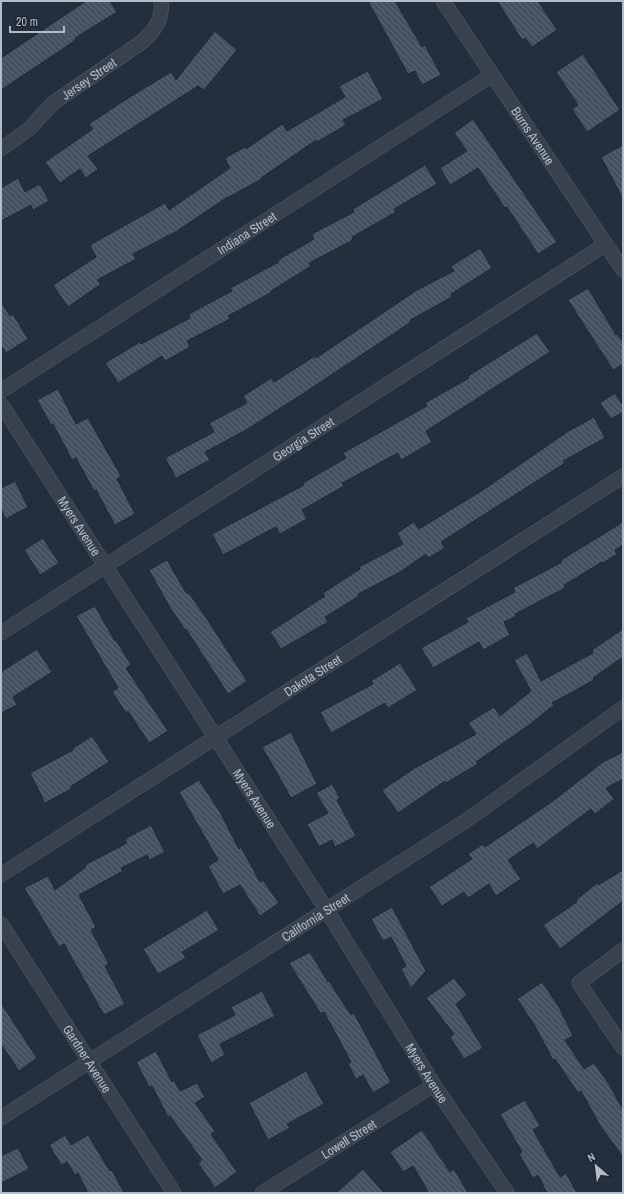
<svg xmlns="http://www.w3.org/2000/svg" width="624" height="1194" font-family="'Archivo Narrow',sans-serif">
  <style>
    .building { fill: url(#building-back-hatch); stroke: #1f2835 }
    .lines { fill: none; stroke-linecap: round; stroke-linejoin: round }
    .street-casing { stroke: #565f6c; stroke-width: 15 }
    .street { stroke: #38414e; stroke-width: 14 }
    .labels { text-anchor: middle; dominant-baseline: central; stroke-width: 4; stroke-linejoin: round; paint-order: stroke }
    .street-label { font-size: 13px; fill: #b4bcc9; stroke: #1d2633 }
  </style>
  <defs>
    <pattern id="building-back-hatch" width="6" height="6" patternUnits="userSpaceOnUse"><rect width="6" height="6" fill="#455162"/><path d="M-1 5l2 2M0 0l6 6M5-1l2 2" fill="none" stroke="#5d6877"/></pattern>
  </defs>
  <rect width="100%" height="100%" fill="#242f3e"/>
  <!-- building -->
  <g class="building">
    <polygon points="86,1 110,1 117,12 75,38 76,40 1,90 1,58"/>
    <polygon points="368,1 395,1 422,47 425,45 441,75 422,85 415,71 408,74"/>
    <polygon points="497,1 538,1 557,30 532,47 525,38 522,40"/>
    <polygon points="215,31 237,50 204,90 198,86 88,156 98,169 86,178 80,169 60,183 45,162 93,129 89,124 125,100 171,72 176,80"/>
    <polygon points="583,54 620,110 587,132 572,109 578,105 556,72"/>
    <polygon points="368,71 383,99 343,120 346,125 317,142 316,140 261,178 262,179 223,200 177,231 133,254 136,259 97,280 101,284 68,307 53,285 96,257 90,245 165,203 169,210 230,168 225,158 245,147 246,149 282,124 287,131 345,97 339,86"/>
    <polygon points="473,119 557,242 538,254 507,207 505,208 478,168 450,185 440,168 467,151 454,133"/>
    <polygon points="623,145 623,199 601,157"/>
    <polygon points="425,165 437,184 394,209 396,212 352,237 353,240 309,263 311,266 271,291 272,292 228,316 230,319 187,341 190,347 165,361 162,356 118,383 105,363 140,342 141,344 190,318 189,314 232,291 230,288 279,262 278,260 314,239 312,234 354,212 353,209"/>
    <polygon points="18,178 25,192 40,184 49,201 33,210 31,205 1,221 1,188"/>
    <polygon points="480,248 492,268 451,294 452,297 410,320 411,322 301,395 246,430 205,452 210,460 176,478 165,458 214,432 209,423 247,403 243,396 271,378 274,382 315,356 316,358 417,290 454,271 451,266"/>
    <polygon points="588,288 616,335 617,334 623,342 623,364 613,370 568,300"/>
    <polygon points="1,302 10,316 13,314 28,339 6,353 1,345"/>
    <polygon points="537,333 550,352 426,431 432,442 401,460 398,453 342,483 344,486 302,510 307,519 280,534 276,527 223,555 212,534 304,485 303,483 346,458 343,453 427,406 425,403 469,378 468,376"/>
    <polygon points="58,389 76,424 88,418 121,476 117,479 135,514 115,525 96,490 94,491 76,458 72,460 53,424 51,425 37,400"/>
    <polygon points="615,393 623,406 623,412 611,419 600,403"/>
    <polygon points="594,417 605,438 563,461 565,463 441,542 445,548 428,558 426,554 400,572 358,594 359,596 325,617 328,622 281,649 270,632 325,596 323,593 360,569 359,567 403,544 397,533 414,522 419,529 483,490 567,432"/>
    <polygon points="15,481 28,507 6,519 1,509 1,488"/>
    <polygon points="623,522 623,545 615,550 617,554 603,563 602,562 564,585 565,588 515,614 516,616 504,622 510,635 483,650 479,642 433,668 421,648 468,622 466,618 515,592 513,588 562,562 561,560"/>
    <polygon points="43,538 59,563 40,575 24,550"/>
    <polygon points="167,560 187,594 189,593 209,622 247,681 228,694 186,629 185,630 169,606 149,570"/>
    <polygon points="95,606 115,641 116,640 131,665 126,668 168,731 149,743 128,711 126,713 112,692 118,688 76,616"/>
    <polygon points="623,629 623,657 593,678 594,680 552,703 554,705 529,725 476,762 478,764 446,783 445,781 398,813 382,790 415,768 476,734 468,723 494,707 500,716 531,691 514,660 527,653 541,681 593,653 592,650"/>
    <polygon points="37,649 52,672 13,697 17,705 1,713 1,672"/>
    <polygon points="400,663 417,690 388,708 385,703 331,733 320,712 373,684 371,681"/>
    <polygon points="291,732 317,784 291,798 262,747"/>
    <polygon points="92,736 109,762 70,787 71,789 45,803 30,773 73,750 72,749"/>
    <polygon points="623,752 623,779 606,788 614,799 595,814 591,809 537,849 533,843 508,860 521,879 496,896 489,884 468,898 464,892 442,906 429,887 472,859 468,854 483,844 485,847 553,801 603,762"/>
    <polygon points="199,780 220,812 239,849 241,847 260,882 263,880 279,903 260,916 240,885 223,894 208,866 218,860 179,792"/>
    <polygon points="332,784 340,798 337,800 356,836 335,847 332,840 319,847 307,824 328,813 316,793"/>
    <polygon points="151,825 165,852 150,860 147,855 121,868 123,871 79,895 96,927 91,930 109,964 105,966 125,1004 104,1015 64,944 59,947 24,888 48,876 55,890 86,867 85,865 127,843 125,839"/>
    <polygon points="623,870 623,901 560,949 543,925 577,902 576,900 597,883 598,885"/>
    <polygon points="392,907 426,971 411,988 401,969 406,966 391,937 383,941 371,919"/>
    <polygon points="207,910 219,930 182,952 186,958 158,974 143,949"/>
    <polygon points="310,952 328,982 329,981 351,1015 354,1013 391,1082 373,1093 363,1075 356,1079 348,1064 351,1062 324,1012 321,1014 289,963"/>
    <polygon points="454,978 467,995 456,1004 483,1048 464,1059 450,1037 454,1034 426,998"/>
    <polygon points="542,982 559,1007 573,1036 565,1040 584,1069 594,1063 609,1084 623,1110 623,1157 601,1127 581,1091 578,1093 555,1059 553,1060 535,1026 517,999"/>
    <polygon points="262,991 275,1016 220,1044 225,1055 211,1063 197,1035 235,1015 231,1007"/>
    <polygon points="1,1003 37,1058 19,1071 1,1044"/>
    <polygon points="156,1051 172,1082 174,1080 180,1091 197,1083 205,1097 195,1103 215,1131 211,1134 237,1172 215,1188 198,1163 202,1160 170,1116 168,1117 152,1086 149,1087 136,1062"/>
    <polygon points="306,1071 324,1104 287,1124 290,1128 268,1140 249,1103"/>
    <polygon points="525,1100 540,1126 533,1130 560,1177 566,1173 577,1193 547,1193 538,1175 533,1178 519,1154 522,1152 500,1114"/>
    <polygon points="422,1130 450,1172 454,1169 468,1193 429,1193 413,1166 403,1172 390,1152"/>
    <polygon points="65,1135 71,1145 88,1135 110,1171 112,1170 124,1193 88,1193 78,1173 75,1175 67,1162 61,1165 49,1145"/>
    <polygon points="18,1148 29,1169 1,1183 1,1156"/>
    <polygon points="363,1169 384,1193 336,1193"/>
  </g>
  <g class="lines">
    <!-- street casing -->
    <g class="street-casing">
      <g id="street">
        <path id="s1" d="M 443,1 L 623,270"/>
        <path id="s2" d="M 1,149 L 29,129 L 53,103 L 142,42 C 155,30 163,19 161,1"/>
        <path id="s3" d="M 1,391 L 492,75"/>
        <path id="s4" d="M 1,404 L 326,909 L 434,1085 L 507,1193"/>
        <path id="s5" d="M 1,633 L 606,244"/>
        <path id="s6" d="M 1,875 L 623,476"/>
        <path id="s7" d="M 1,924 L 174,1193"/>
        <polyline points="623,950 579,983 623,1048"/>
        <path id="s8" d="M 1,1118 L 467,820 L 623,708"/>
        <path id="s9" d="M 262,1193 L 434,1085"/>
      </g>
    </g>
    <!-- street -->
    <use href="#street" class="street"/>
  </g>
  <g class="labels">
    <!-- street labels -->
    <g class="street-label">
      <text stroke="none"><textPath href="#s2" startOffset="113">Jersey Street</textPath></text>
      <text stroke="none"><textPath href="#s1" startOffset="162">Burns Avenue</textPath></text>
      <text stroke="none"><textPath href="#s3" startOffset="292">Indiana Street</textPath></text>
      <text stroke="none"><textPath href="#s5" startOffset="359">Georgia Street</textPath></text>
      <text stroke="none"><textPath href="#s4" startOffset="145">Myers Avenue</textPath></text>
      <text stroke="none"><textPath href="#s6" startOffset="370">Dakota Street</textPath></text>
      <text stroke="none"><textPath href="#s4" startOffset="469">Myers Avenue</textPath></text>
      <text stroke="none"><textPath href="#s8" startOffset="373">California Street</textPath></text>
      <text stroke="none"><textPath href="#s7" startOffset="160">Gardner Avenue</textPath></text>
      <text stroke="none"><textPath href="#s4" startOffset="793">Myers Avenue</textPath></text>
      <text stroke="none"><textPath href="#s9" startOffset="102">Lowell Street</textPath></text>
    </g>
  </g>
  <!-- border -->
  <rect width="624" height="1194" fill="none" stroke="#b4bcc9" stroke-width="4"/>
  <!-- north arrow -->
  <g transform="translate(596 1166) rotate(332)" stroke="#1d2633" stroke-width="3" paint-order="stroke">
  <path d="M0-3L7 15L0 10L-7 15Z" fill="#b4bcc9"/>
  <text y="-6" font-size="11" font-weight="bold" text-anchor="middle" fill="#b4bcc9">N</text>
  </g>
  <!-- scale -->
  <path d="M10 26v6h54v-6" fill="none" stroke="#b4bcc9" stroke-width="2"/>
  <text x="16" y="26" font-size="12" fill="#b4bcc9" stroke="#1d2633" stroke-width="3" paint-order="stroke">20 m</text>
</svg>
